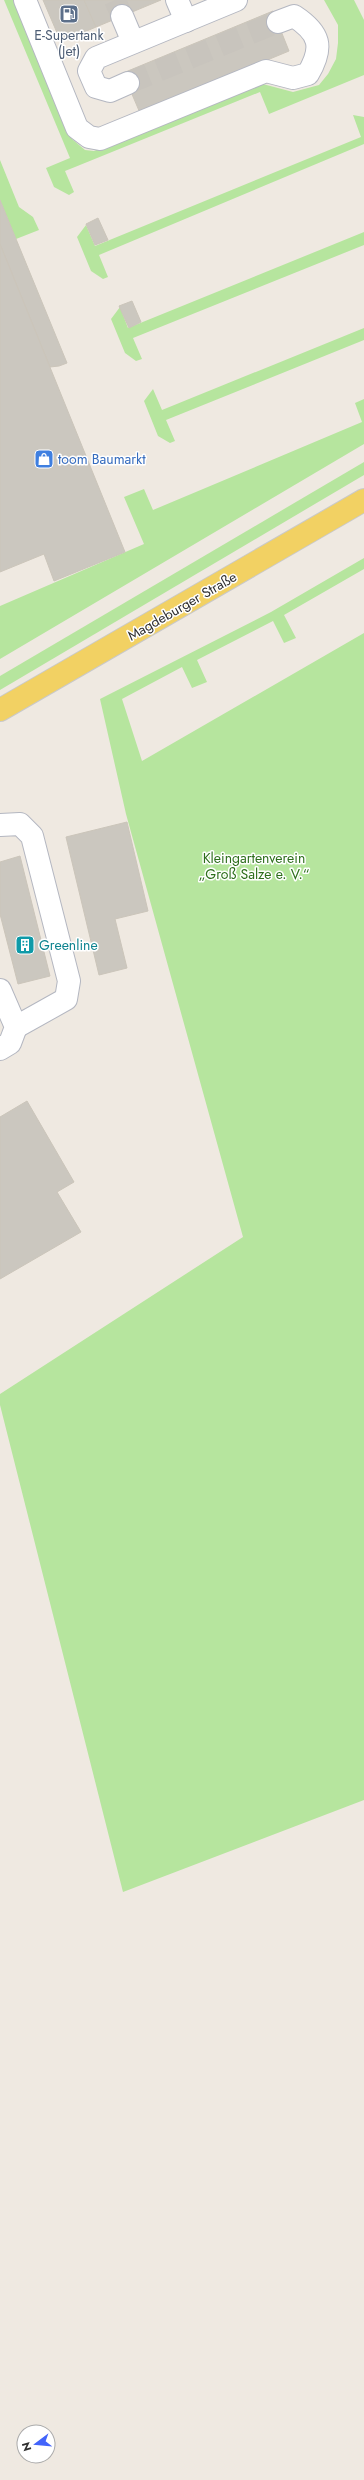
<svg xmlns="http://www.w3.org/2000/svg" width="364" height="2480" font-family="Jost,sans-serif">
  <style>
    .green { fill: #b6e59e }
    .building { fill: #cbc7bf; stroke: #cbc5ba }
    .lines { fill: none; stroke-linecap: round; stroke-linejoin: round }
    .minor-tunnel { stroke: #c8c4bd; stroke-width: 22; stroke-dasharray: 22 11; stroke-linecap: butt }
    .minor-casing { stroke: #b4b7c1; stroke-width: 24 }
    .major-casing { stroke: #c9c9c9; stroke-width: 24 }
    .minor { stroke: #fff; stroke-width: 22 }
    .major { stroke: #f2d163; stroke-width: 22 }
    .labels { text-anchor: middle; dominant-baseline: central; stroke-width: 3; stroke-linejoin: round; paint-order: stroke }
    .service-label { font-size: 14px; fill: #4e5e75; stroke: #fff }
    .shop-label { font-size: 14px; fill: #366cbe; stroke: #fff; text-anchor: start }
    .street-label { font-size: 14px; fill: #2e2e2e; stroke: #fff }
    .park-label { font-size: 14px; fill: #2c6e1b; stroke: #fff }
    .culture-label { font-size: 14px; fill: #0d838f; stroke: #fff; text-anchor: start }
  </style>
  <rect width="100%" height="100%" fill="#efe9e1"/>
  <!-- green -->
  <g class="green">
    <polygon points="4,0 14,0 72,139 85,150 94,151 259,83 293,92 319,85 328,74 336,59 338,43 338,25 324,0 354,0 364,20 364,75 269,114 260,92 75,167 65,171 74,192 69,195 54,187 46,168 70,158"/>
    <polygon points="353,115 364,117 364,144 99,255 108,277 103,279 91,271 77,237 86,225 95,246 361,137"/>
    <polygon points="0,160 19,207 33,217 39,230 16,239 0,200"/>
    <polygon points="364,232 364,245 133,338 142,359 136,361 125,353 111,319 120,307 128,328"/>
    <polygon points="364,328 364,340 166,420 175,441 170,443 158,436 144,401 153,389 162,410"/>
    <polygon points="364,399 364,444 0,659 0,606 144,544 124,497 144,489 153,510 362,422 355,403"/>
    <polygon points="364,462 364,475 0,690 0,676"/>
    <polygon points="364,558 364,569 284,615 296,638 284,643 273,621 197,660 207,682 192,688 182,667 122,699 142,761 364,633 364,1800 123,1892 0,1405 0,1394 243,1237 126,814 100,699 271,612"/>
  </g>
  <!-- building -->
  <g class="building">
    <polygon points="43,0 84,0 96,27 61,42"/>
    <polygon points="84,0 161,0 96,27"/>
    <polygon points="273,11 289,51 140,113 123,73"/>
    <polygon points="0,200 67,363 59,366 50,367 0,244"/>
    <polygon points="98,218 108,240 95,245 86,224"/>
    <polygon points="0,244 125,552 54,581 44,554 0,572"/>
    <polygon points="132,301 141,322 129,328 119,306"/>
    <polygon points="127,822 148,911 115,919 127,968 99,975 66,837"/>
    <polygon points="20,856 50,976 18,984 0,914 0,862"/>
    <polygon points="27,1101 74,1182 57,1192 81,1232 0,1279 0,1117"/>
  </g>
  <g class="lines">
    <!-- minor-tunnel -->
    <g class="minor-tunnel">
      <polyline points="115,0 122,16"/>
      <polyline points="128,83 278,22"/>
    </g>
    <!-- minor casing -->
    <g class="minor-casing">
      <g id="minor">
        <path d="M 25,0 L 77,128 L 89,137 L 100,139 L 266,71 L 293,78 L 308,74 C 324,47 320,33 294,16 L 278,22"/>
        <polyline points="177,0 186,21"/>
        <polyline points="122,16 133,42"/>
        <polyline points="128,83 110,91 96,87 89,71 96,58 236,0"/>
        <polyline points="0,825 20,824 32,836 69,981 66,999 16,1027"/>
        <polyline points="0,990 16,1027 10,1043 0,1049"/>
      </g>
    </g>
    <!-- major casing -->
    <g class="major-casing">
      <polyline id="major" points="0,710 364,500"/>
    </g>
    <!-- minor -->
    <use href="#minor" class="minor"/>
    <!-- major -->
    <use href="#major" class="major"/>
  </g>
  <!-- icons -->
  <defs>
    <g id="fuel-square" transform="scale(1)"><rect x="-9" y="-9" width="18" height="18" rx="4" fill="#5c6f8a" stroke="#fff"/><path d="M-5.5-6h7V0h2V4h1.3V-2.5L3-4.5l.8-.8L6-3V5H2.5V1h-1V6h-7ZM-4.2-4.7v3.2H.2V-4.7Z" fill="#fff"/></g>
    <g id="shop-square" transform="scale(1)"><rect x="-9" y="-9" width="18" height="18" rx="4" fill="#3f7fe0" stroke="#fff"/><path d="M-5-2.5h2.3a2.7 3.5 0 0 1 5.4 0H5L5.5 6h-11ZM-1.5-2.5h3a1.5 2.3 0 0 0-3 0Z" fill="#fff"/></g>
    <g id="building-square" transform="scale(1)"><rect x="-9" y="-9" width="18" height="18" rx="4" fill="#0f9aa8" stroke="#fff"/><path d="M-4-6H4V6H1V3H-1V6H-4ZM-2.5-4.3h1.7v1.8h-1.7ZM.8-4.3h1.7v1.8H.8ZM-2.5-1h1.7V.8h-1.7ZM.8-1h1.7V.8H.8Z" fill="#fff"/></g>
  </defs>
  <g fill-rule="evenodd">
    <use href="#fuel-square" x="69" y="14"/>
    <use href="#shop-square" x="44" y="459"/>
    <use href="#building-square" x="25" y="945"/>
  </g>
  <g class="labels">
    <!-- service labels -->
    <g class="service-label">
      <text x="69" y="35">E-Supertank<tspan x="69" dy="16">(Jet)</tspan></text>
    </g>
    <!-- shop labels -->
    <g class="shop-label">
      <text x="58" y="459">toom Baumarkt</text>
    </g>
    <!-- street labels -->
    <g class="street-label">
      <text transform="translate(182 606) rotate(-30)">Magdeburger Straße</text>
    </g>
    <!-- park labels -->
    <g class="park-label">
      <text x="254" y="858">Kleingartenverein<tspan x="254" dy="16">„Groß Salze e. V.“</tspan></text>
    </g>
    <!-- culture labels -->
    <g class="culture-label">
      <text x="39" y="945">Greenline</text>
    </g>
  </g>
  <!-- north arrow -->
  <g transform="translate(36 2444) rotate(254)"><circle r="19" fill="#ffffff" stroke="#ababab"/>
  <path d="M0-3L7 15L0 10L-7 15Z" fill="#4264fb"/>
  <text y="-6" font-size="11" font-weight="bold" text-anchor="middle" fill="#2e2e2e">N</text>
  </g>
</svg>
